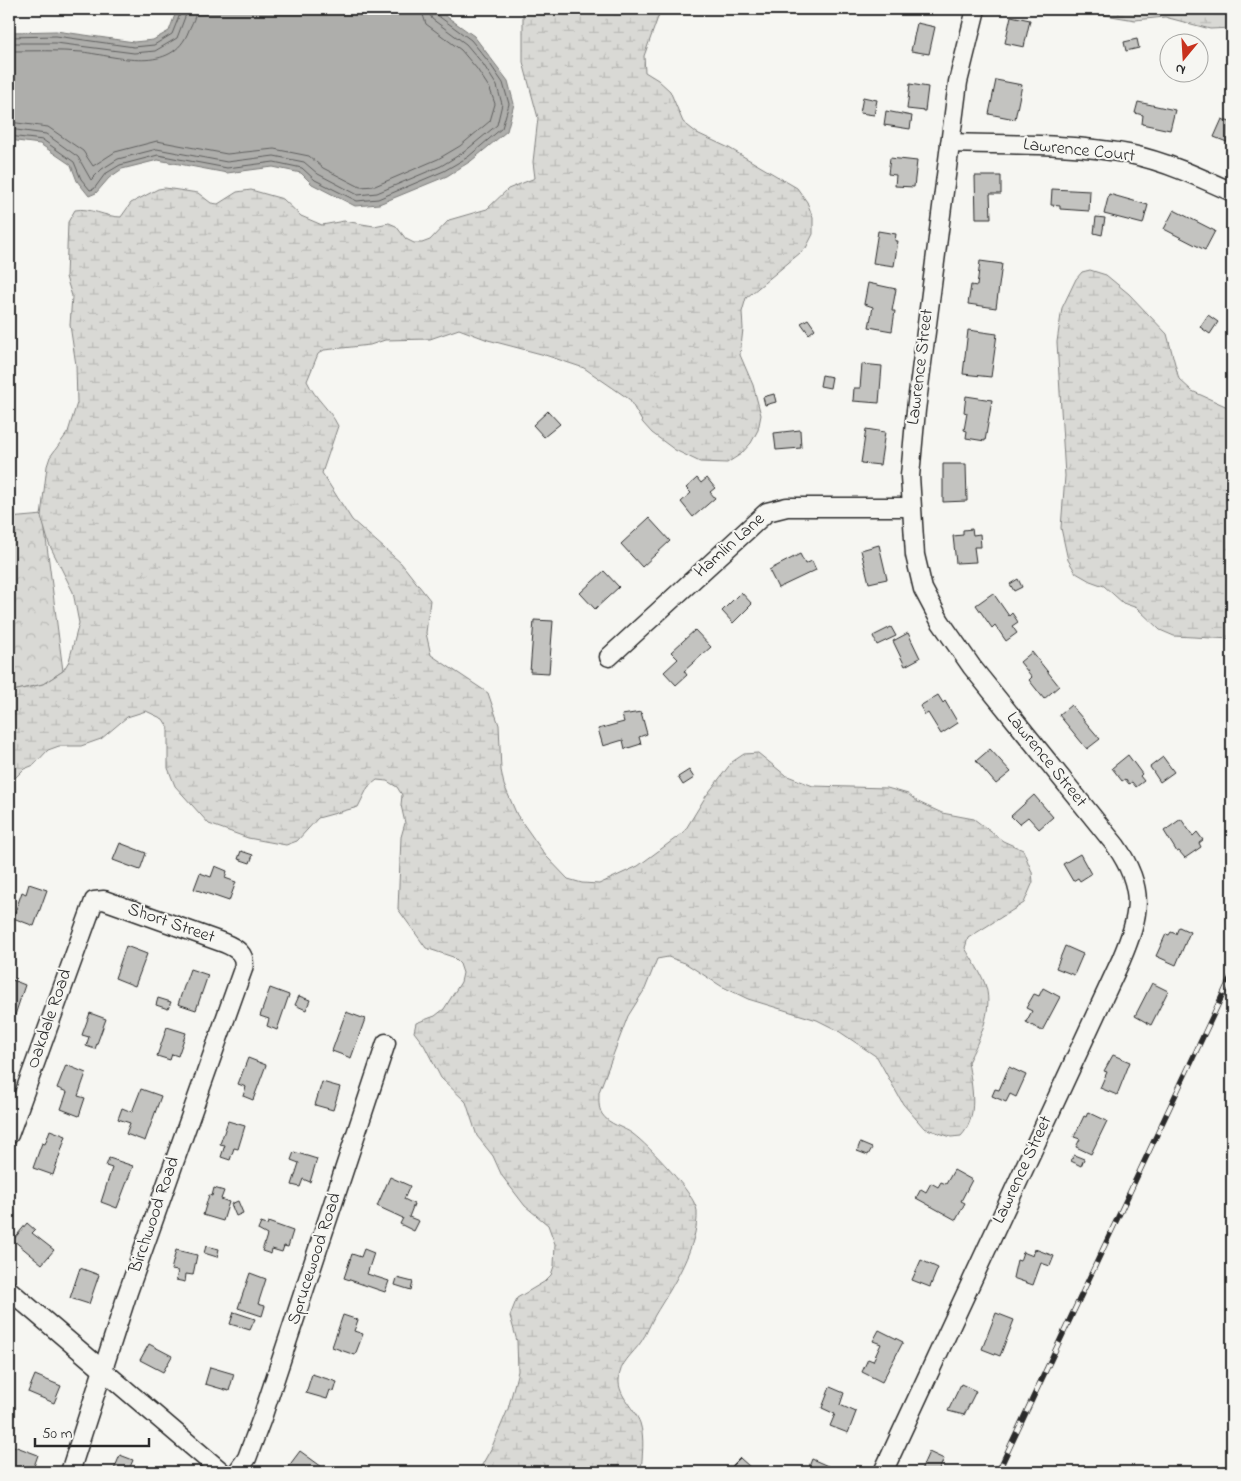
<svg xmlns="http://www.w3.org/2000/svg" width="1241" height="1481" font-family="'Indie Flower',sans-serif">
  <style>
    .forest { fill: url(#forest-crowns); stroke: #828280 }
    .wetland { fill: url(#wetland-marsh); stroke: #828280 }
    .water { fill: #aeaeab; stroke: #7a7a78 }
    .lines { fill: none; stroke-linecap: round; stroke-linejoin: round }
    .shore { stroke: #5f5f5e; stroke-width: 1 }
    .building { fill: #c3c3c0; stroke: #2b2b2b }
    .minor-casing { stroke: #2b2b2b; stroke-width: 21 }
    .minor { stroke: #f6f6f2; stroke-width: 18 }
    .rail-casing { stroke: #2b2b2b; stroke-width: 5.5 }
    .rail { stroke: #f6f6f2; stroke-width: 4; stroke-dasharray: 11; stroke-linecap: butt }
    .labels { text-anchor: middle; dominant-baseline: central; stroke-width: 4; stroke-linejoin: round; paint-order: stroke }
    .street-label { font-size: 18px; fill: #2b2b2b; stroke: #f6f6f2 }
  </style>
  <defs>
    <pattern id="forest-crowns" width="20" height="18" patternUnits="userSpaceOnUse" patternTransform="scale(1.25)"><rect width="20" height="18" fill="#d9d9d5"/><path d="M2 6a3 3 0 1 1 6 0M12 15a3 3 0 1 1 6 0" fill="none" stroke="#babab7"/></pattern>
    <pattern id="wetland-marsh" width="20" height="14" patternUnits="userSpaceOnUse" patternTransform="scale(1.25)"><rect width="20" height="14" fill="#d9d9d5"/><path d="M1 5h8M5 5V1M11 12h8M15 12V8" fill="none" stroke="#babab7"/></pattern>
  </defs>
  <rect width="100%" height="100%" fill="#f6f6f2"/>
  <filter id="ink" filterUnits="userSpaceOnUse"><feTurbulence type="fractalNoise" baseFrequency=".02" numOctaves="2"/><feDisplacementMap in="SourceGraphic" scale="10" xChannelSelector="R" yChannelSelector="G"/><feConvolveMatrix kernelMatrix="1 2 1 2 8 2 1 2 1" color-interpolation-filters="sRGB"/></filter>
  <g filter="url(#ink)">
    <!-- forest -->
    <polygon class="forest" points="43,515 63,671 43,684 9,692 9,518"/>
    <!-- wetland -->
    <g class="wetland">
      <path d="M 523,9 L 661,9 L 644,56 L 645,72 L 658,80 L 670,91 L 683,122 L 697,133 L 729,148 L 797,188 L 807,202 L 813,218 L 813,234 L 806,248 L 746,298 L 742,312 L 743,329 L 740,355 L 753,385 L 761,415 L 758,430 L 751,443 L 741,454 L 727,463 L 700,462 L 675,450 L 652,433 L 643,423 L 629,399 L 584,368 L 545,355 L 488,340 L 459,329 L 430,339 L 385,340 L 370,345 L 324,350 L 318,354 L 307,381 C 315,399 330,409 338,426 L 322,473 L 352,520 L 401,563 L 430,600 L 426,633 L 431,655 L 488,693 L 499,725 L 501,770 L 504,785 L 517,815 L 546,856 L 568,879 L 582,883 L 599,884 L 638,866 L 684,832 L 706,796 L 732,762 L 744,754 L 758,753 L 785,775 L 813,786 L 887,788 L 908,794 L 918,802 L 942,813 L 974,819 L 1003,841 L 1023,850 L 1032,872 L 1033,882 L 1024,903 L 968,938 L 965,948 C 972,960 982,974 986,987 C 993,1011 979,1041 968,1062 C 972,1086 979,1117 961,1136 L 951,1137 L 924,1128 L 903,1104 L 877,1057 L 837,1030 L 817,1020 L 748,999 L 721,986 L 685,963 L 668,957 L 657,959 L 645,989 L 628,1016 L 599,1092 C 599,1100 598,1107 602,1114 C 609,1125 624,1127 633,1134 C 648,1145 696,1195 697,1211 C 699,1246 672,1287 655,1315 C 650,1324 647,1333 641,1342 C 633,1354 619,1363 619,1380 C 618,1396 635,1409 640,1423 C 645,1438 642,1457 641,1472 L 478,1472 L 491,1449 L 508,1409 L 518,1371 L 517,1341 L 510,1316 L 517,1298 L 544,1282 L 551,1275 L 554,1266 L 555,1244 L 548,1225 L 525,1206 L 502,1176 L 493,1156 L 477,1136 L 466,1102 L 441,1078 L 424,1045 L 414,1032 L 416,1023 L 435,1016 L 444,1009 L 461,982 L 463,973 L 460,964 L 453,957 L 426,948 L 398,909 L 401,837 L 405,823 L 401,805 L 402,795 L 397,787 L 387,781 L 377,780 L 368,787 L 358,807 L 318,818 L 297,841 L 286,845 L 248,838 L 209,824 L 175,786 L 168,768 L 168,727 L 163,719 L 146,711 L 127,717 L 101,739 L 81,746 L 59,746 L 48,750 L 34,765 L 24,769 L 9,784 L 9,692 L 43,684 L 63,671 L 69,661 L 79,623 L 73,592 L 49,544 L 41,516 L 47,466 L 50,457 L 68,432 L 77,403 L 76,365 L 70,325 L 72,296 L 66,277 L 68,222 L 75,210 C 90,207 105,217 121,217 L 131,203 L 158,189 L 165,188 L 198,193 L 211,203 L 218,204 L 237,192 L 251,190 L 283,199 L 301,216 L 322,225 L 344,221 L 374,226 L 389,223 L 396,226 L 406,239 L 414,243 L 422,243 L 430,240 L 449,220 L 487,209 L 508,189 L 535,178 L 533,162 L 538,118 L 523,62 Z"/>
      <polygon points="1103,9 1232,9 1232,28 1210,29 1165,17 1135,20 1105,15"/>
      <polygon points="1090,270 1106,275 1129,294 1167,334 1179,379 1192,391 1232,409 1232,639 1174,636 1160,630 1137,608 1123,603 1104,586 1090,581 1076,573 1068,560 1061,528 1065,476 1057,342 1062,308 1076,279 1082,272"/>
    </g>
    <!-- water -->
    <polygon class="water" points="179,9 436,9 474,36 508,81 514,104 507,131 471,161 447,176 379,204 355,206 312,184 301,173 273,167 227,173 158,160 122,169 109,178 96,193 89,196 77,181 71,165 40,144 9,140 9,32 56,31 134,42 153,40 169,31 176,12"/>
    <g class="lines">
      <!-- shore -->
      <g class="shore">
        <polyline points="9,37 56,36 134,47 154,45 172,34 182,9"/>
        <polyline points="9,43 56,43 134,53 155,51 177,38 188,9"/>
        <path d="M 9,51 C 33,51 58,50 82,52 C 117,56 172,76 189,30 C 192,23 196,17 196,9"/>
        <polyline points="9,122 48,127 83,151 93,166 115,152 157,141 227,154 274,149 309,156 323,168 360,187 375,186 438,159 460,146 490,121 495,104 490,89 477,69 461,50 426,24 421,9"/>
        <polyline points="9,129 46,134 78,157 91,180 102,169 118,159 157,149 227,162 274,156 304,162 318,174 358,195 377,193 441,166 464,152 497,125 502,104 497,86 483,64 466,44 432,19 428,9"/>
        <polyline points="9,136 43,140 74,162 81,179 90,190 94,189 105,174 120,165 158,155 227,168 274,162 302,168 315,180 357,201 378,199 444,171 468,157 502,128 509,104 503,83 488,61 471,40 437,15 435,9"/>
      </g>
    </g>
    <!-- building -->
    <g class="building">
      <polygon points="1011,16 1030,20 1024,47 1005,43"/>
      <polygon points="917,23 935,27 929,54 911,51"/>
      <polygon points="1137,39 1139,48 1126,51 1124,42"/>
      <polygon points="996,80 1022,85 1015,119 989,114"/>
      <polygon points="910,84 928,87 925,111 907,109"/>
      <polygon points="863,97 877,100 874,115 860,113"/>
      <polygon points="1138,102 1175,110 1170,130 1142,124 1143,115 1135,113"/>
      <polygon points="886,111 912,116 910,129 884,125"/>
      <polygon points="1222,119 1232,123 1232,144 1214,137"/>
      <polygon points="890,158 917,161 914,187 895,186 896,175 888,174"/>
      <polygon points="975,176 1001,176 1001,194 990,194 991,218 976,218"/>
      <polygon points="1052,189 1090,191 1089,211 1060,209 1060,206 1051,205"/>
      <polygon points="1109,194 1148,205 1143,224 1104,214"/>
      <polygon points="1174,210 1215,231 1205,250 1164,229"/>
      <polygon points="1096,217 1105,218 1102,235 1094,233"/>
      <polygon points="878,231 896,234 895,241 898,241 894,266 873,263"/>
      <polygon points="980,261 1002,264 996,308 968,304 971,285 977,286"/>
      <polygon points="868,283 896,289 892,311 895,311 892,331 869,327 873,307 864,304"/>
      <polygon points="1208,315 1218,322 1210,334 1200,327"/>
      <polygon points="808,319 815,329 809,334 801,323"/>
      <polygon points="968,330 997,334 991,377 963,374"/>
      <polygon points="862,364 882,366 879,403 853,401 854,388 860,388"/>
      <polygon points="822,375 832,377 830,388 820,386"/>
      <polygon points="774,394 776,402 765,405 763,397"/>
      <polygon points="966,396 992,400 985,441 966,438 967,431 964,430 967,413 964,412"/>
      <polygon points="548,411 560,424 544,437 533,425"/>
      <polygon points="866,429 885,432 880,465 861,463"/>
      <polygon points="800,430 801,448 776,450 774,433"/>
      <polygon points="943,464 966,464 967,501 943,502"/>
      <polygon points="697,478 701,483 707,478 715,488 710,492 715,498 693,517 681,502 691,493 686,488"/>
      <polygon points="649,518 670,541 642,567 621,544"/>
      <polygon points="972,529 973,535 980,534 981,547 974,547 976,562 956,563 953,536 963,535 963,530"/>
      <polygon points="879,545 887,579 869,583 861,550"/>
      <polygon points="800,554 805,564 812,561 816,570 778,588 769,570"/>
      <polygon points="604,571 619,587 595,609 580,593"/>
      <polygon points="1018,579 1022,587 1014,591 1010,584"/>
      <polygon points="741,592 752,604 733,623 722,611"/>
      <polygon points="993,593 1009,616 1012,613 1018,622 1012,626 1017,633 1006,641 995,625 992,628 976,605"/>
      <polygon points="534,620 553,621 549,673 530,672"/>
      <polygon points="891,627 896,636 877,645 873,636"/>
      <polygon points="695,630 711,647 684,671 687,675 676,685 664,672 678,659 671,652"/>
      <polygon points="908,633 920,658 905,666 893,641"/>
      <polygon points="1032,652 1059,686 1044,699 1029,680 1032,677 1020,662"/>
      <polygon points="938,695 943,703 945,701 958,723 941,734 928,713 925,715 920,706"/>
      <polygon points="1071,705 1100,739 1087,749 1059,715"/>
      <polygon points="641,712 647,734 639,737 641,744 625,749 623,740 603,746 598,729 624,722 622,715"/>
      <polygon points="990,749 1011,772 996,784 976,761"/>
      <polygon points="1128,755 1142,774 1140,776 1144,781 1136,787 1132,782 1129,784 1125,779 1122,781 1112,768"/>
      <polygon points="1163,757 1174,772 1160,782 1150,767"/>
      <polygon points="689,770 694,778 683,785 678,777"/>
      <polygon points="1034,795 1053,817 1039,829 1028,817 1019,824 1011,816"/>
      <polygon points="1181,819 1193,836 1197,832 1203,840 1199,843 1201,847 1185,858 1179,851 1177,852 1164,831"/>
      <polygon points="120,843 146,853 140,870 113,860"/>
      <polygon points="241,851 253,855 250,863 238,859"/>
      <polygon points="1080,854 1091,874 1080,881 1078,878 1073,881 1063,864"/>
      <polygon points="215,866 227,871 225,878 236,882 229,901 194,889 200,873 211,877"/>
      <polygon points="29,884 47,890 34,926 13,918 22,892 26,894"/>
      <polygon points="1179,927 1190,932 1176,965 1156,956 1166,934 1169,935 1171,932 1176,934"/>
      <polygon points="126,946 147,954 135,986 115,978"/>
      <polygon points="1065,946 1083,954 1074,975 1056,968"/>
      <polygon points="190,969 208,975 196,1010 178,1004"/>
      <polygon points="10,979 25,985 15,1015 9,1012"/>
      <polygon points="1152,983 1168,991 1151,1025 1135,1016"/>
      <polygon points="270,988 289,995 277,1030 267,1026 269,1019 260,1016"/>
      <polygon points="1043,988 1060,997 1042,1031 1026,1022 1032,1011 1026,1008 1034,994 1039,996"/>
      <polygon points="299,996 310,1000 306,1010 295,1005"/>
      <polygon points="158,998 171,1002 168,1009 156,1005"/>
      <polygon points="346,1012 365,1019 351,1058 332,1051"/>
      <polygon points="90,1013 106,1019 95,1049 86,1046 89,1037 82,1035"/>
      <polygon points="167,1027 186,1033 178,1056 172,1054 170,1060 157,1056"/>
      <polygon points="1113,1055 1130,1062 1117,1095 1100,1088 1107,1072 1104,1071"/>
      <polygon points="248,1058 266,1065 253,1100 243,1096 246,1087 238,1084"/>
      <polygon points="66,1065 86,1073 78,1096 85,1098 79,1116 61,1109 67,1092 57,1088"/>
      <polygon points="1009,1067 1026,1075 1016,1097 1010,1094 1006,1102 992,1096 995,1089 999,1090"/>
      <polygon points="322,1082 340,1087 333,1110 315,1105"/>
      <polygon points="141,1089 161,1096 145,1141 126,1134 130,1123 118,1119 122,1108 132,1112"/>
      <polygon points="1088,1112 1107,1121 1091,1154 1076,1147 1080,1139 1074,1137 1084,1116 1086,1117"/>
      <polygon points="228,1121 245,1126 238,1149 234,1148 230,1160 221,1157 225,1145 220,1144"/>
      <polygon points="50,1130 66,1136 53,1175 33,1168 42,1143 45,1144"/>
      <polygon points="860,1143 872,1148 868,1155 857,1151"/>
      <polygon points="294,1152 317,1159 310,1182 303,1179 300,1187 292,1185 299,1163 291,1160"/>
      <polygon points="1074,1155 1084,1159 1081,1166 1071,1161"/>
      <polygon points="109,1158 133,1166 117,1208 101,1202 112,1168 106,1166"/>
      <polygon points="954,1170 972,1180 961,1201 965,1203 956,1220 916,1198 921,1189 926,1192 931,1183 938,1187 941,1182 946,1184"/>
      <polygon points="390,1177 410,1186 404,1199 414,1204 409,1217 419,1221 414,1231 400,1224 403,1218 377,1206"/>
      <polygon points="214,1188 224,1191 221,1199 229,1202 223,1221 203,1215 209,1195 212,1196"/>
      <polygon points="238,1201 243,1213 236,1216 231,1204"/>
      <polygon points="268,1222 293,1231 288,1247 284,1246 282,1252 272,1249 271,1254 262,1251 267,1235 258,1230 261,1223 267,1225"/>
      <polygon points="27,1223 35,1230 32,1233 54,1250 42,1264 13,1240"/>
      <polygon points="206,1246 219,1249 217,1257 204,1253"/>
      <polygon points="364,1249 374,1253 367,1274 389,1281 385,1292 344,1278 352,1254 361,1257"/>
      <polygon points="1035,1249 1054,1256 1050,1266 1041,1263 1033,1285 1013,1278 1017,1260 1020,1261 1023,1252 1033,1256"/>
      <polygon points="176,1250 197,1255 193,1275 186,1274 185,1282 176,1280 178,1271 171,1270"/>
      <polygon points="921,1260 938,1268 930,1287 912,1280"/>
      <polygon points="80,1268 99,1275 89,1304 70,1298"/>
      <polygon points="250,1273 266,1279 258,1304 265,1306 262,1316 238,1308"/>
      <polygon points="397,1278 413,1282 411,1290 395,1285"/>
      <polygon points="234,1312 255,1319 250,1330 230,1324"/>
      <polygon points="996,1313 1014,1320 1000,1356 982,1349"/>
      <polygon points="343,1315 358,1320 354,1331 363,1334 355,1355 332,1347"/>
      <polygon points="879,1330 903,1342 882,1382 862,1372 868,1359 873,1361 881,1344 873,1341"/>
      <polygon points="149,1344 172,1356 163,1372 140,1360"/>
      <polygon points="210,1367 234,1374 229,1391 205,1384"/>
      <polygon points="312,1374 337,1382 334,1392 330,1390 327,1399 306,1393"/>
      <polygon points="35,1375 61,1386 54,1403 28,1392"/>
      <polygon points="961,1384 976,1391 964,1415 948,1411"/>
      <polygon points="830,1387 844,1393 840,1405 856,1412 848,1433 830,1426 835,1414 822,1408"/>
      <polygon points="14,1446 38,1455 32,1472 9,1472 9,1459"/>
      <polygon points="300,1451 329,1472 295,1472 288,1467"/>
      <polygon points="929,1452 944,1459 938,1472 920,1472"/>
      <polygon points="120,1455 133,1460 128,1472 113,1472"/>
      <polygon points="740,1458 750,1467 745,1472 739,1472 732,1466"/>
      <polygon points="812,1459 830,1467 827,1472 807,1472"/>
    </g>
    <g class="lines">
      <!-- minor casing -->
      <g class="minor-casing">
        <g id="minor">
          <path d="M 950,143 C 1007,145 1073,143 1129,154 C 1164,161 1199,177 1232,192"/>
          <polyline points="609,657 767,512 787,507 911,507"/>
          <path d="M 9,1135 L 94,901 L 104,900 L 224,943 C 236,948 247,954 243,969 L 128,1292 L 70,1472"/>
          <polyline points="9,1290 222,1472"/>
          <polyline points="237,1472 247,1458 262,1418 386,1043"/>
          <path d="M 883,1472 L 1121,960 C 1140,915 1146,889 1116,846 L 972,667 L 940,621 L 923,589 L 915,555 L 910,476 L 916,410 L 958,82 L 976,9"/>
        </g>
      </g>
      <!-- minor -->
      <use href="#minor" class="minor"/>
      <!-- rail casing -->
      <g class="rail-casing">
        <polyline id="rail" points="998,1472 1232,975"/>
      </g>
      <!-- rail -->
      <use href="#rail" class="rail"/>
    </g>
  </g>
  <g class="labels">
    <!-- street labels -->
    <g class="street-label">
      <text transform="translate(1079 151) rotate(6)">Lawrence Court</text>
      <text transform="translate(921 367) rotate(-83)">Lawrence Street</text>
      <text transform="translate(730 546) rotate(-42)">Hamlin Lane</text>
      <text transform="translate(1046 760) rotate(51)">Lawrence Street</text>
      <text transform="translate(171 924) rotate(19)">Short Street</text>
      <text transform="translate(50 1019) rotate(-71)">Oakdale Road</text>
      <text transform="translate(1023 1170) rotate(-65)">Lawrence Street</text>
      <text transform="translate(155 1215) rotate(-71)">Birchwood Road</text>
      <text transform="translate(315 1259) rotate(-72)">Sprucewood Road</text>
    </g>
  </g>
  <!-- margin -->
  <rect width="1241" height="1481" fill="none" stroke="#f6f6f2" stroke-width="30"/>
  <rect x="15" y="15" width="1211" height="1451" fill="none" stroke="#2b2b2b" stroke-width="2" filter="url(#ink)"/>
  <!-- north arrow -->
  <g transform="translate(1184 58) rotate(198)"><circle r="24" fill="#f6f6f2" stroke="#a5a5a2"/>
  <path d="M0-4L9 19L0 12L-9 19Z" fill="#c8321e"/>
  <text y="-8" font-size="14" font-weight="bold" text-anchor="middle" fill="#2b2b2b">N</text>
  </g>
  <!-- scale -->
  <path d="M35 1438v8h114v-8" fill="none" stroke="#2b2b2b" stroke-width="2.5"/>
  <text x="42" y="1438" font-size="15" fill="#2b2b2b" stroke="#f6f6f2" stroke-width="4" paint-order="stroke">50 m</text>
</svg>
